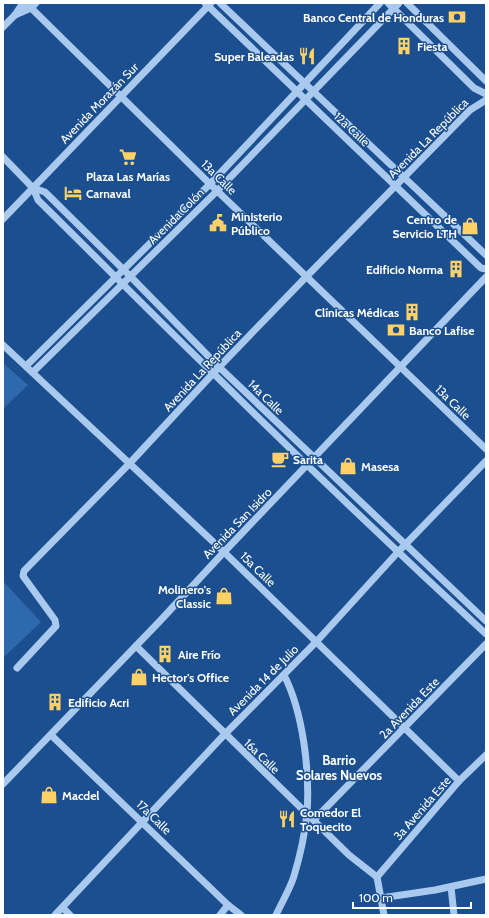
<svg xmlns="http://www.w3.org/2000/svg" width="489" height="918" font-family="Cabin,sans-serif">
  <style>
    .green { fill: #2e69ad }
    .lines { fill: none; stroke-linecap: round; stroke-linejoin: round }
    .minor { stroke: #a9c9ee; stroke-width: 7 }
    .labels { text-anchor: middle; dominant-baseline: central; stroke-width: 3; stroke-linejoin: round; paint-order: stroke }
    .poi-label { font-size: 12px; font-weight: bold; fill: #fff; stroke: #1b4f8f; text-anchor: start }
    .street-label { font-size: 12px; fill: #fff; stroke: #1b4f8f }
    .neighbourhood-label { font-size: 13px; font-weight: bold; fill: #fff; stroke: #1b4f8f }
  </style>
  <rect width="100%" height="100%" fill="#1b4f8f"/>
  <!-- green -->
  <g class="green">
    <polygon points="3,363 28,385 3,409"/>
    <polygon points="3,581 41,622 3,658"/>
  </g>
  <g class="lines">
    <!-- minor -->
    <g class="minor">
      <polyline points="26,3 210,184 486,449"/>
      <polyline points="205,3 481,268 486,269"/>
      <polyline points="220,3 486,255"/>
      <polyline points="388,3 474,88 486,94"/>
      <polyline points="407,3 486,81"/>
      <polyline points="15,15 31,8 36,3"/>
      <polyline points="3,27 15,15 23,3"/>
      <polyline points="3,157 33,188 45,192 131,277 219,367 486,621"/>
      <path d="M 33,188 L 38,200 C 97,258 155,317 214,374 C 303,462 394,549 486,634"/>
      <polyline points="3,219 211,3"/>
      <polyline points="3,345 224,552 459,781"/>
      <polyline points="26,366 210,184 380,3"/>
      <polyline points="33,372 217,191 399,3"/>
      <polyline points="136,646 349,855 377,877"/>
      <polyline points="17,668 56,626 55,620 23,576 24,571 129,464 219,367 307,276 470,110 486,100"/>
      <polyline points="51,735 228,905 241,915"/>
      <polyline points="3,784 159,622 224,552 486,277"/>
      <polyline points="314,820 486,644"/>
      <polyline points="377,877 459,781 486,755"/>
      <polyline points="377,877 384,915"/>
      <polyline points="451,887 454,915"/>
      <polyline points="381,898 435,890 486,879"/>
      <polyline points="63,908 70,915"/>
      <polyline points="55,915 224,735 317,641 398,552 486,461"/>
      <polyline points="220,915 228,905"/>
      <path d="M 276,915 C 282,902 290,889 294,876 C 300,856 305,833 307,813 C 310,771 303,712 284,675"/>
    </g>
  </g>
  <!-- icons -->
  <defs>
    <g id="bank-bare" transform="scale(1.38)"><path d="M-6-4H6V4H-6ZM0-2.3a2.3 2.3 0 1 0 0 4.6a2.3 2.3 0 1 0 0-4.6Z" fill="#ffd166" stroke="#1b4f8f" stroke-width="2.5" paint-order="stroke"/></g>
    <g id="building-bare" transform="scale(1.38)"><path d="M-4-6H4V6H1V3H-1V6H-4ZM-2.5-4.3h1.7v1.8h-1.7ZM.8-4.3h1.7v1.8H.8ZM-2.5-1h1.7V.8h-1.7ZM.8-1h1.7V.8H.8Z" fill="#ffd166" stroke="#1b4f8f" stroke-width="2.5" paint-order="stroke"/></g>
    <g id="restaurant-bare" transform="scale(1.38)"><path d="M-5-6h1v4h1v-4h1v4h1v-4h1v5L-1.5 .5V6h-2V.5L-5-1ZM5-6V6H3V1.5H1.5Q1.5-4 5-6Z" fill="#ffd166" stroke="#1b4f8f" stroke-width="2.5" paint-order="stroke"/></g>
    <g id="supermarket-bare" transform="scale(1.38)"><path d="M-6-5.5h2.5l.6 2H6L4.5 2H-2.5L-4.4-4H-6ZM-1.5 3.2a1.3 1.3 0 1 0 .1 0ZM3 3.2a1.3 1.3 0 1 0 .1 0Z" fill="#ffd166" stroke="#1b4f8f" stroke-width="2.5" paint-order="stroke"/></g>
    <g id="hotel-bare" transform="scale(1.38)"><path d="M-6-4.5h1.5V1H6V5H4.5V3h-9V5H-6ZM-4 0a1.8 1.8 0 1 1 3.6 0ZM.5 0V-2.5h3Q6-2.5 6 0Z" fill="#ffd166" stroke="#1b4f8f" stroke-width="2.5" paint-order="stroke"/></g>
    <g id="civic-bare" transform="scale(1.38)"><path d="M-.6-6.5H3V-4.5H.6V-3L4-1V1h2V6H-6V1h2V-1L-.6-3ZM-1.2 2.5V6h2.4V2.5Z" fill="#ffd166" stroke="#1b4f8f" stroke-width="2.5" paint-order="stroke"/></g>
    <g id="shop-bare" transform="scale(1.38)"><path d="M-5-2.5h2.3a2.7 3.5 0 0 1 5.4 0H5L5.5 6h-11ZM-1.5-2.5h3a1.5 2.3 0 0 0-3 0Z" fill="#ffd166" stroke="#1b4f8f" stroke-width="2.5" paint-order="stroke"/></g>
    <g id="cafe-bare" transform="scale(1.38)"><path d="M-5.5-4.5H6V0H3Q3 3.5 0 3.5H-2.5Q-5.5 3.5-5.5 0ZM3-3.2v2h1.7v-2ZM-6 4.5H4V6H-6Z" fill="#ffd166" stroke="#1b4f8f" stroke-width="2.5" paint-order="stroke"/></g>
  </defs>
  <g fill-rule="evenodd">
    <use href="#bank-bare" x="457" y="17"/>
    <use href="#building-bare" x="404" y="46"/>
    <use href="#restaurant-bare" x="307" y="56"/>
    <use href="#supermarket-bare" x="128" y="157"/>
    <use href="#hotel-bare" x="73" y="193"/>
    <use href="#civic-bare" x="218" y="223"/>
    <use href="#shop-bare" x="470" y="226"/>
    <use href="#building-bare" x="456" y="269"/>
    <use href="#building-bare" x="412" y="312"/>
    <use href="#bank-bare" x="396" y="330"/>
    <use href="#cafe-bare" x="280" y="459"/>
    <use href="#shop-bare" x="348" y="466"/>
    <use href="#shop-bare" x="224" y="596"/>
    <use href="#building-bare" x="165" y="654"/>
    <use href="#shop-bare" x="139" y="677"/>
    <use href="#building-bare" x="55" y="702"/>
    <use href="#shop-bare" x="49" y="795"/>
    <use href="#restaurant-bare" x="287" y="819"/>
  </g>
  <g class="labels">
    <!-- poi labels -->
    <g class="poi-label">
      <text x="444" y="17" text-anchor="end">Banco Central de Honduras</text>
      <text x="417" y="46">Fiesta</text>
      <text x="294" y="56" text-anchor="end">Super Baleadas</text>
      <text x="128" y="176" text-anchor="middle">Plaza Las Marías</text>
      <text x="86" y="193">Carnaval</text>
      <text x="231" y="216">Ministerio<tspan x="231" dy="14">Público</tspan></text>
      <text x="457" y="219" text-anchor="end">Centro de<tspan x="457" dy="14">Servicio LTH</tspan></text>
      <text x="443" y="269" text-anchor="end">Edificio Norma</text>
      <text x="399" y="312" text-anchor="end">Clínicas Médicas</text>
      <text x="409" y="330">Banco Lafise</text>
      <text x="293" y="459">Sarita</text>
      <text x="361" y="466">Masesa</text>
      <text x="211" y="589" text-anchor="end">Molinero's<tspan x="211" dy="14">Classic</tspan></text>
      <text x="178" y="654">Aire Frío</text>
      <text x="152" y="677">Hector's Office</text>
      <text x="68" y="702">Edificio Acri</text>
      <text x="62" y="795">Macdel</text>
      <text x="300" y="812">Comedor El<tspan x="300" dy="14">Toquecito</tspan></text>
    </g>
    <!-- street labels -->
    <g class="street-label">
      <text transform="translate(99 103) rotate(-46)">Avenida Morazán Sur</text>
      <text transform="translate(352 129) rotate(43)">12a Calle</text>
      <text transform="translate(428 138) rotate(-45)">Avenida La República</text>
      <text transform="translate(219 177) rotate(44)">13a Calle</text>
      <text transform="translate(176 216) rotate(-45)">Avenida Colón</text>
      <text transform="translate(202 370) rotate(-47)">Avenida La República</text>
      <text transform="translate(266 397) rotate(44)">14a Calle</text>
      <text transform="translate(453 402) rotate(44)">13a Calle</text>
      <text transform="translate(237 523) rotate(-46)">Avenida San Isidro</text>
      <text transform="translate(258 569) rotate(44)">15a Calle</text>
      <text transform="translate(263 680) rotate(-45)">Avenida 14 de Julio</text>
      <text transform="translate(409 708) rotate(-46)">2a Avenida Este</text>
      <text transform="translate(262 756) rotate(44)">16a Calle</text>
      <text transform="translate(422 808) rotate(-49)">3a Avenida Este</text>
      <text transform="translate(154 817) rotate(44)">17a Calle</text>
    </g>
    <!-- neighbourhood labels -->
    <g class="neighbourhood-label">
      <text x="339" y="760">Barrio<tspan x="339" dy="15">Solares Nuevos</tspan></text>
    </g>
  </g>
  <!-- border -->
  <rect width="489" height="918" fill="none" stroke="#ffffff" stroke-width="8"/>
  <!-- scale -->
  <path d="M353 902v6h118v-6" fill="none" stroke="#ffffff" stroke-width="2"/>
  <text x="359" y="902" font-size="12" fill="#ffffff" stroke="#1b4f8f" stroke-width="3" paint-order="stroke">100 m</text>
</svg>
